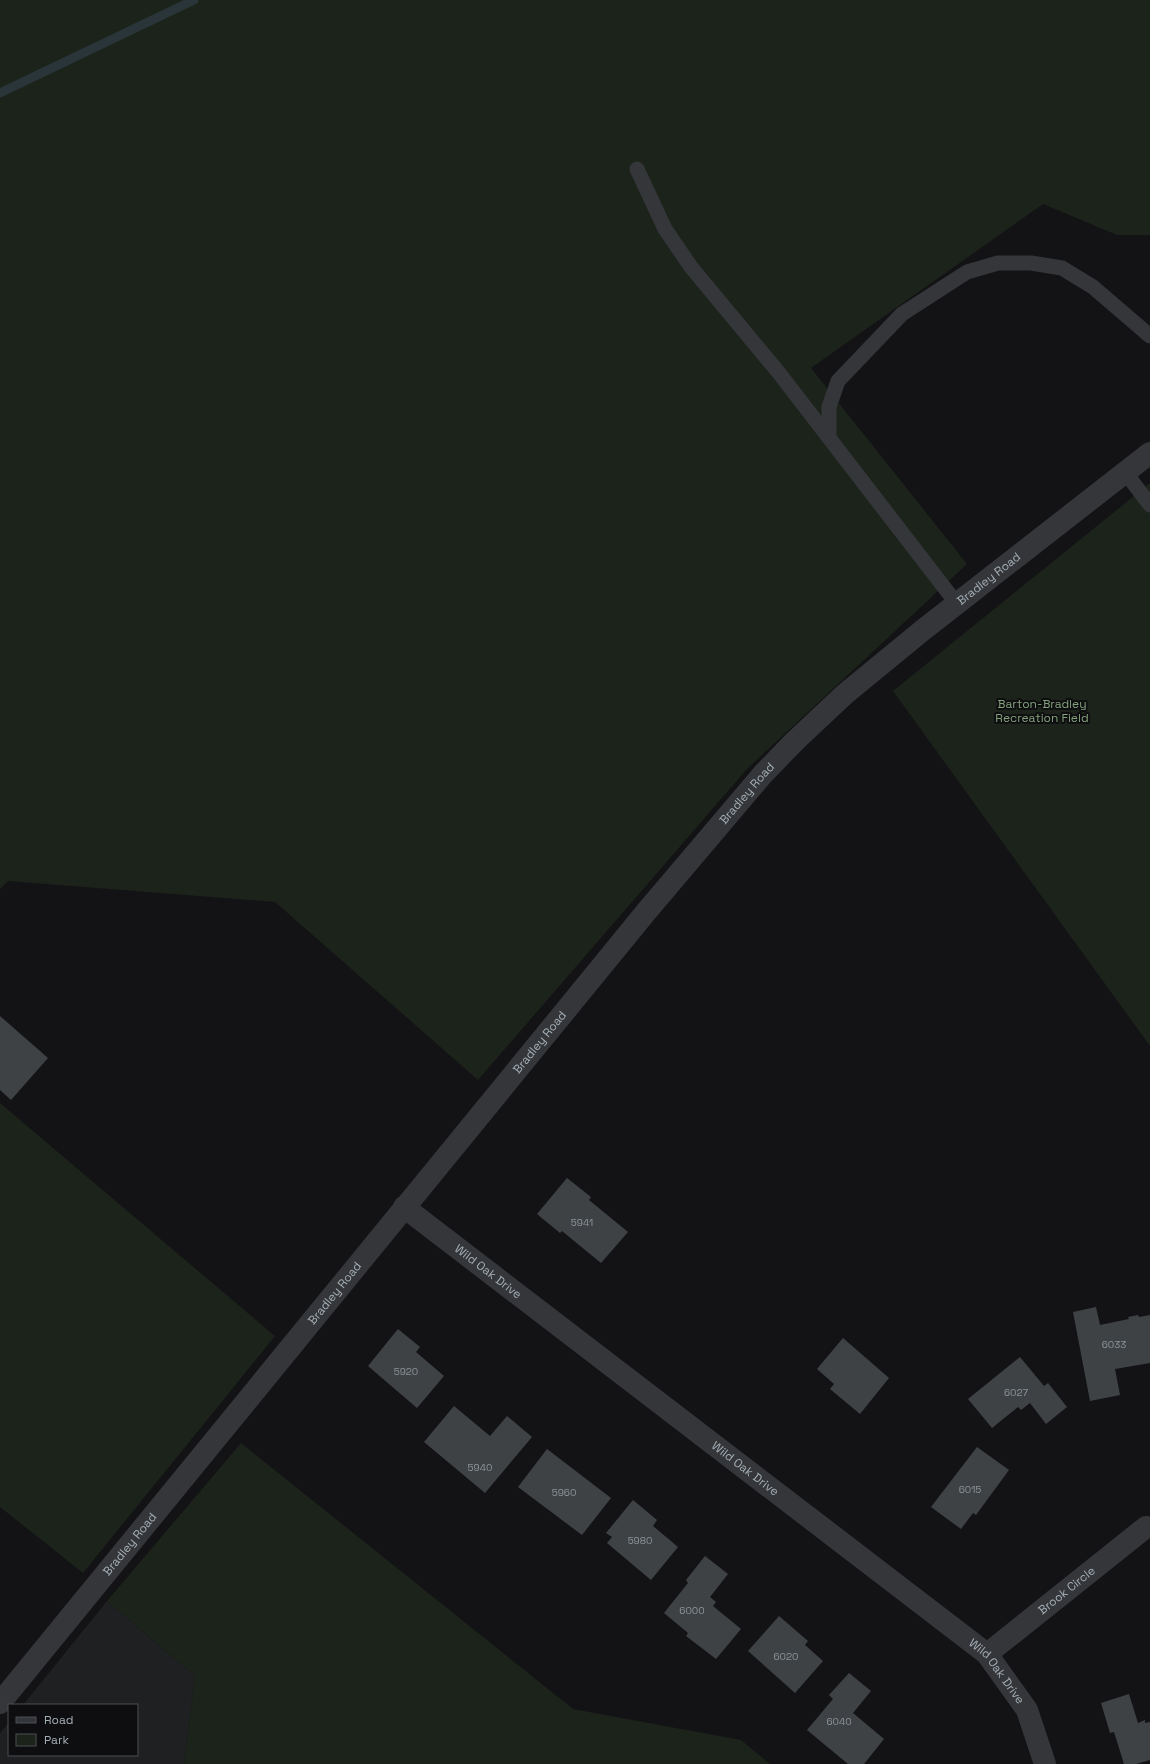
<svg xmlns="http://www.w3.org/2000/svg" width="1150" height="1764" font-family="'Space Grotesk',sans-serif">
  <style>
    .built { fill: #1f2022 }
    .green { fill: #1c231b }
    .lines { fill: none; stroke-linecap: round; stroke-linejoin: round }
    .stream { stroke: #293539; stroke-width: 9 }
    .building { fill: #3f4245 }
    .service { stroke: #34363a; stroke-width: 15 }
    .minor { stroke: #34363a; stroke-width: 22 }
    .tertiary { stroke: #34363a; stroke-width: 22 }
    .labels { text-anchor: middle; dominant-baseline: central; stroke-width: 4; stroke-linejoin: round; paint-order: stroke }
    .number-label { font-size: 10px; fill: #8b9399 }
    .street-label { font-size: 12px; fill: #a4aeb5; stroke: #0e0e10 }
    .park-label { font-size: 12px; fill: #82a17b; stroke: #0e0e10 }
  </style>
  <rect width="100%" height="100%" fill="#131315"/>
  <!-- built -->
  <polygon class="built" points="107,1601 195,1676 184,1764 0,1764 0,1733 9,1722 9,1755 137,1755 137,1705 23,1705"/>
  <!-- green -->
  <g class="green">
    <polygon points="0,0 1150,0 1150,235 1117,235 1043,204 811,368 967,564 747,769 478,1080 275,902 8,881 0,889"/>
    <polygon points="1150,483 1150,1046 893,691"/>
    <polygon points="0,1103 275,1336 83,1573 0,1507"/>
    <polygon points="241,1443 573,1709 741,1740 770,1764 184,1764 195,1676 107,1601"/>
  </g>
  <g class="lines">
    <!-- stream -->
    <polyline class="stream" points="0,93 194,0"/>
  </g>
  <!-- building -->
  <g class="building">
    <polygon points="0,1016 48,1058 11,1100 0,1090"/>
    <polygon points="567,1178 591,1197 589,1200 628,1232 601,1263 562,1231 560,1233 537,1214"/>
    <polygon points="1096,1307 1100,1325 1129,1319 1128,1317 1138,1315 1139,1317 1150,1315 1150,1363 1115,1369 1120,1395 1090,1401 1073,1312"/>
    <polygon points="398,1329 420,1347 416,1352 444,1376 417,1408 368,1366"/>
    <polygon points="843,1338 889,1378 860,1414 830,1389 834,1384 817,1369"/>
    <polygon points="1020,1357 1044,1386 1048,1383 1067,1407 1046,1424 1030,1403 1021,1410 1018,1407 992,1428 968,1399"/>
    <polygon points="454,1406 490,1436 507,1416 532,1437 485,1493 424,1442"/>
    <polygon points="977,1447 1009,1470 976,1515 973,1513 961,1529 931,1507"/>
    <polygon points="547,1449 611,1498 582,1535 518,1487"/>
    <polygon points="633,1500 657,1520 653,1526 678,1547 651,1580 607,1543 612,1537 606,1533"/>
    <polygon points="705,1556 728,1574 710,1597 716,1602 713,1606 741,1629 716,1659 686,1636 688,1633 664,1613 688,1583 686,1580"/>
    <polygon points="779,1616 808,1641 805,1645 823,1661 795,1693 748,1651"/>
    <polygon points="849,1673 871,1691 853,1713 884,1739 864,1764 848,1764 807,1730 833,1699 829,1695"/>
    <polygon points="1129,1694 1138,1723 1145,1720 1145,1723 1150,1722 1150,1760 1136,1764 1124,1764 1114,1732 1110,1733 1101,1703"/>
  </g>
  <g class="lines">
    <!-- service -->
    <g class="service">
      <polyline points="637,169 665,229 691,267 779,373 957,604"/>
      <polyline points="829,438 829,407 838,381 902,314 967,272 998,263 1031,263 1062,268 1093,287 1150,336"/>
      <polyline points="1125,472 1150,505"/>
    </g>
    <!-- minor -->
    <g class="minor">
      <path id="s1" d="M 404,1207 L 987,1654 L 1027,1710 L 1045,1764"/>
      <path id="s2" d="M 987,1654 L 1146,1527"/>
    </g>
    <!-- tertiary -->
    <path class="tertiary" id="s3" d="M 0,1703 L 646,912 L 763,774 L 795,741 L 845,694 L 923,630 L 1150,453"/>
  </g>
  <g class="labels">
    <!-- number labels -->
    <g class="number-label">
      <text x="582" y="1222">5941</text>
      <text x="1114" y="1344">6033</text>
      <text x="406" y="1371">5920</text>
      <text x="1016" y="1392">6027</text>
      <text x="480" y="1467">5940</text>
      <text x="970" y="1489">6015</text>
      <text x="564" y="1492">5960</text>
      <text x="640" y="1540">5980</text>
      <text x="692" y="1610">6000</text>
      <text x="786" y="1656">6020</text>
      <text x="839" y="1721">6040</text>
    </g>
    <!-- street labels -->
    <g class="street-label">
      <text stroke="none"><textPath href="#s3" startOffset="1501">Bradley Road</textPath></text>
      <text stroke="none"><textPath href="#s3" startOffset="1177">Bradley Road</textPath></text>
      <text stroke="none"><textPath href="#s3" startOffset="853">Bradley Road</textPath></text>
      <text stroke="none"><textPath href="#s1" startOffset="106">Wild Oak Drive</textPath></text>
      <text stroke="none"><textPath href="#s3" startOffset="529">Bradley Road</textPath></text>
      <text stroke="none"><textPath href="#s1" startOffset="430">Wild Oak Drive</textPath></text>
      <text stroke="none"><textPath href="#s3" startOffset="205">Bradley Road</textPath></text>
      <text stroke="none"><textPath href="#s2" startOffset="102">Brook Circle</textPath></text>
      <text stroke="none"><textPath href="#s1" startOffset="754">Wild Oak Drive</textPath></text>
    </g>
    <!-- park labels -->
    <g class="park-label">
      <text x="1042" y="704">Barton-Bradley<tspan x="1042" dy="14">Recreation Field</tspan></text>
    </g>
  </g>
  <!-- legend -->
  <rect x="8" y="1704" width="130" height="52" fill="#0e0e10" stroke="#4a4e52"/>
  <rect x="16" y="1717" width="20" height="6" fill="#34363a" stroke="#4a4e52"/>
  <text x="44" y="1724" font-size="12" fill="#a4aeb5">Road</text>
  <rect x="16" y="1734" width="20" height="12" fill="#1c231b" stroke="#4a4e52"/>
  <text x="44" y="1744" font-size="12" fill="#a4aeb5">Park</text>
</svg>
